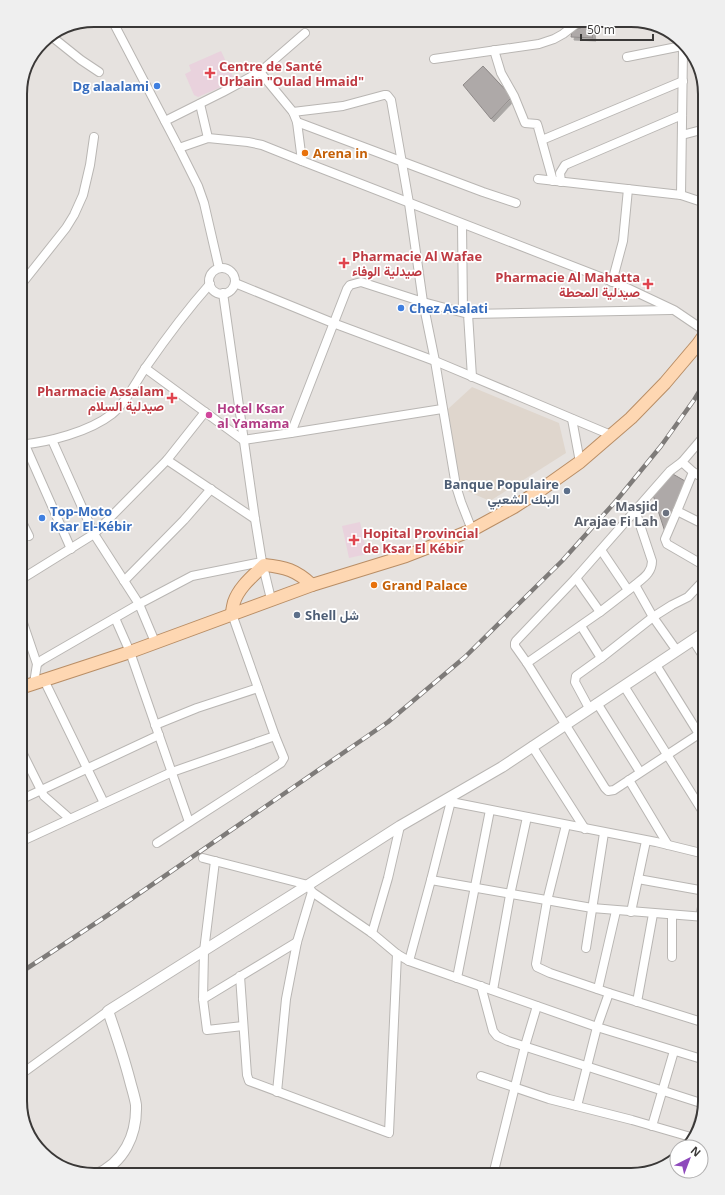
<svg xmlns="http://www.w3.org/2000/svg" width="725" height="1195" font-family="'Open Sans',Vazirmatn,sans-serif">
  <style>
    .built { fill: #dfd6cd }
    .medical { fill: #e9d2dd }
    .building { fill: #aea9a8; stroke: #8f8a89; filter: url(#shadow) }
    .lines { fill: none; stroke-linecap: round; stroke-linejoin: round }
    .minor-casing { stroke: #b9b6b3; stroke-width: 10 }
    .tertiary-casing { stroke: #b9b6b3; stroke-width: 12 }
    .primary-casing { stroke: #b98e66; stroke-width: 14 }
    .minor { stroke: #fff; stroke-width: 8 }
    .tertiary { stroke: #fff; stroke-width: 10 }
    .primary { stroke: #fed7b2; stroke-width: 12 }
    .rail-casing { stroke: #7e7b79; stroke-width: 4.5 }
    .rail { stroke: #fff; stroke-width: 3; stroke-dasharray: 9; stroke-linecap: butt }
    .health-dot { fill: #e0444e; stroke: #fff; stroke-width: 1.5 }
    .shop-dot { fill: #3f7fe0; stroke: #fff; stroke-width: 1.5 }
    .food-dot { fill: #e8710a; stroke: #fff; stroke-width: 1.5 }
    .hotel-dot { fill: #d1479c; stroke: #fff; stroke-width: 1.5 }
    .service-dot { fill: #5c6f8a; stroke: #fff; stroke-width: 1.5 }
    .worship-dot { fill: #6b7280; stroke: #fff; stroke-width: 1.5 }
    .labels { text-anchor: middle; dominant-baseline: central; stroke-width: 3.5; stroke-linejoin: round; paint-order: stroke }
    .health-label { font-size: 13px; font-weight: bold; fill: #be3a42; stroke: #fff; text-anchor: start }
    .shop-label { font-size: 13px; font-weight: bold; fill: #366cbe; stroke: #fff; text-anchor: start }
    .food-label { font-size: 13px; font-weight: bold; fill: #c56008; stroke: #fff; text-anchor: start }
    .hotel-label { font-size: 13px; font-weight: bold; fill: #b23c85; stroke: #fff; text-anchor: start }
    .service-label { font-size: 13px; font-weight: bold; fill: #4e5e75; stroke: #fff; text-anchor: end }
    .worship-label { font-size: 13px; font-weight: bold; fill: #5b616d; stroke: #fff; text-anchor: end }
    .rim { fill: none; stroke: #3a3837; stroke-width: 2 }
  </style>
  <defs>
    <filter id="shadow"><feDropShadow dx="3" dy="3" stdDeviation="0" flood-color="#0004"/></filter>
  </defs>
  <rect width="100%" height="100%" fill="#e6e2df"/>
  <!-- built -->
  <polygon class="built" points="472,387 559,423 566,453 490,501 460,488 448,409"/>
  <!-- medical -->
  <g class="medical">
    <polygon points="221,51 235,81 198,97 194,95 185,74 191,71 189,65"/>
    <polygon points="360,522 367,554 349,558 342,526"/>
  </g>
  <!-- building -->
  <g class="building">
    <polygon points="591,24 593,38 571,37 572,31"/>
    <polygon points="483,66 512,97 491,119 463,85"/>
    <polygon points="671,473 685,481 665,532 653,495"/>
  </g>
  <g class="lines">
    <!-- minor casing -->
    <g class="minor-casing">
      <g id="minor">
        <polyline points="112,20 179,148 198,186 204,203 219,268"/>
        <polyline points="51,36 81,60 99,72"/>
        <polyline points="681,43 683,50 681,195"/>
        <polyline points="494,50 501,73 514,96 525,123 537,124 538,127 553,181"/>
        <polyline points="627,57 682,46"/>
        <polyline points="434,59 539,44 554,39 563,34 581,20"/>
        <polyline points="200,104 208,138"/>
        <polyline points="165,121 223,92 260,72 305,33"/>
        <polyline points="297,122 483,192 516,203"/>
        <polyline points="682,135 705,129"/>
        <polyline points="542,140 683,81"/>
        <polyline points="179,148 208,138 248,142 262,145 302,161 297,122 293,112 260,72"/>
        <polyline points="302,161 621,285 674,310 705,331"/>
        <polyline points="538,179 681,195 705,203"/>
        <polyline points="561,182 560,173 565,165 682,115"/>
        <polyline points="462,224 463,312"/>
        <circle cx="222" cy="281" r="13"/>
        <polyline points="612,282 623,241 628,189"/>
        <polyline points="235,283 333,323 435,361 611,435"/>
        <polyline points="20,286 66,228 74,215 83,195 90,165 94,137"/>
        <polyline points="223,293 255,519 262,562 271,599"/>
        <polyline points="468,314 671,310"/>
        <polyline points="145,368 243,440 291,433 347,289 350,285 361,282 423,302 409,203 391,100 387,95 384,95 343,106 293,112"/>
        <polyline points="472,377 468,314 423,302 435,361 456,486 461,502 472,530"/>
        <polyline points="572,419 580,462"/>
        <polyline points="291,433 442,409"/>
        <polyline points="52,440 94,534 139,604 155,642"/>
        <path d="M 20,445 C 49,442 89,432 112,414 C 125,404 137,380 146,367 C 166,338 187,310 210,284"/>
        <polyline points="25,445 71,549"/>
        <polyline points="167,460 255,519"/>
        <polyline points="693,472 677,511 705,525"/>
        <polyline points="705,479 693,472 682,462 705,435"/>
        <polyline points="677,511 665,539 667,544 705,566"/>
        <polyline points="20,518 29,536"/>
        <polyline points="601,550 628,590"/>
        <polyline points="576,578 600,612"/>
        <polyline points="20,580 94,534 167,460 205,412"/>
        <polyline points="124,581 184,520 211,489"/>
        <path d="M 635,585 C 643,578 652,573 652,561 L 635,510"/>
        <polyline points="20,614 37,664"/>
        <polyline points="115,618 130,652 189,822"/>
        <polyline points="581,626 601,658"/>
        <polyline points="693,640 705,659"/>
        <polyline points="677,651 653,617 635,585 600,612 527,663 605,788 608,791 614,790 705,730"/>
        <polyline points="527,663 515,646 515,643 516,641 576,578 670,471 682,462"/>
        <polyline points="656,665 699,734"/>
        <polyline points="44,680 104,803"/>
        <polyline points="34,683 37,664 42,660 139,604 192,576 262,562"/>
        <polyline points="624,686 705,815"/>
        <polyline points="597,703 640,772"/>
        <polyline points="589,708 575,682 576,676 601,658 653,617 672,605 688,597 705,579"/>
        <polyline points="155,725 197,708 258,688"/>
        <polyline points="532,746 585,829"/>
        <polyline points="20,748 44,796 69,818"/>
        <polyline points="629,780 668,845"/>
        <polyline points="20,800 159,735"/>
        <polyline points="451,802 656,842 705,854"/>
        <polyline points="566,825 547,901 536,964 537,967 550,973 609,993 705,1023"/>
        <polyline points="20,842 172,772 275,736"/>
        <polyline points="157,843 281,763 284,758 275,736 232,614"/>
        <polyline points="203,858 308,885 312,892 372,933 397,954 409,961 597,1027 705,1060"/>
        <polyline points="215,861 204,951 203,999 207,1030 243,1026"/>
        <polyline points="638,879 705,891"/>
        <polyline points="431,880 592,908 705,917"/>
        <polyline points="631,912 646,841"/>
        <polyline points="700,917 705,893"/>
        <polyline points="372,933 388,878 400,826"/>
        <polyline points="586,948 604,833"/>
        <polyline points="672,957 672,915"/>
        <polyline points="409,961 431,880 452,797"/>
        <polyline points="240,976 247,1075 249,1081 389,1133 397,954"/>
        <polyline points="457,978 490,810"/>
        <polyline points="481,986 493,1031 497,1036 508,1041 704,1104"/>
        <polyline points="598,989 616,911"/>
        <polyline points="493,990 510,895 527,817"/>
        <polyline points="203,999 297,942"/>
        <polyline points="637,1002 653,914"/>
        <polyline points="20,1075 108,1011"/>
        <polyline points="481,1076 549,1099 632,1120 694,1138"/>
        <polyline points="277,1092 286,999 297,942 312,892"/>
        <polyline points="577,1106 597,1027 609,993"/>
        <polyline points="652,1126 674,1051"/>
        <polyline points="695,1133 704,1104 705,1095"/>
        <polyline points="493,1175 525,1046 537,1006"/>
      </g>
    </g>
    <!-- tertiary casing -->
    <g class="tertiary-casing">
      <path id="tertiary" d="M 95,1175 C 124,1163 137,1135 136,1105 C 135,1098 132,1089 130,1081 C 124,1058 116,1034 108,1011 L 308,885 L 400,826 L 502,767 L 705,632"/>
    </g>
    <!-- primary casing -->
    <g class="primary-casing">
      <g id="primary">
        <path d="M 232,614 C 232,610 233,606 234,602 C 239,587 253,576 264,565 C 285,567 296,570 312,585"/>
        <polyline points="20,688 130,652 312,585 406,556 437,544 472,530 514,507 542,489 580,462 631,418 665,383 698,344 705,334"/>
      </g>
    </g>
    <!-- minor -->
    <use href="#minor" class="minor"/>
    <!-- tertiary -->
    <use href="#tertiary" class="tertiary"/>
    <!-- primary -->
    <use href="#primary" class="primary"/>
    <!-- rail casing -->
    <g class="rail-casing">
      <polyline id="rail" points="20,973 108,915 388,722 465,657 562,561 616,501 661,446 694,400 705,382"/>
    </g>
    <!-- rail -->
    <use href="#rail" class="rail"/>
  </g>
  <!-- markers -->
  <g class="health-dot">
    <path d="M208 67h4v4h4v4h-4v4h-4v-4h-4v-4h4z"/>
    <path d="M342 257h4v4h4v4h-4v4h-4v-4h-4v-4h4z"/>
    <path d="M646 278h4v4h4v4h-4v4h-4v-4h-4v-4h4z"/>
    <path d="M170 392h4v4h4v4h-4v4h-4v-4h-4v-4h4z"/>
    <path d="M352 534h4v4h4v4h-4v4h-4v-4h-4v-4h4z"/>
  </g>
  <g class="shop-dot">
    <circle cx="157" cy="86" r="4"/>
    <circle cx="401" cy="308" r="4"/>
    <circle cx="42" cy="518" r="4"/>
  </g>
  <g class="food-dot">
    <circle cx="305" cy="153" r="4"/>
    <circle cx="374" cy="585" r="4"/>
  </g>
  <circle class="hotel-dot" cx="209" cy="415" r="4"/>
  <g class="service-dot">
    <circle cx="567" cy="491" r="4"/>
    <circle cx="297" cy="615" r="4"/>
  </g>
  <circle class="worship-dot" cx="666" cy="513" r="4"/>
  <g class="labels">
    <!-- health labels -->
    <g class="health-label">
      <text x="219" y="66">Centre de Santé<tspan x="219" dy="15">Urbain "Oulad Hmaid"</tspan></text>
      <text x="352" y="256">Pharmacie Al Wafae<tspan x="352" dy="15">صيدلية الوفاء</tspan></text>
      <text x="640" y="277" text-anchor="end">Pharmacie Al Mahatta<tspan x="640" dy="15">صيدلية المحطة</tspan></text>
      <text x="164" y="391" text-anchor="end">Pharmacie Assalam<tspan x="164" dy="15">صيدلية السلام</tspan></text>
      <text x="363" y="533">Hopital Provincial<tspan x="363" dy="15">de Ksar El Kébir</tspan></text>
    </g>
    <!-- shop labels -->
    <g class="shop-label">
      <text x="149" y="86" text-anchor="end">Dg alaalami</text>
      <text x="409" y="308">Chez Asalati</text>
      <text x="50" y="511">Top-Moto<tspan x="50" dy="15">Ksar El-Kébir</tspan></text>
    </g>
    <!-- food labels -->
    <g class="food-label">
      <text x="313" y="153">Arena in</text>
      <text x="382" y="585">Grand Palace</text>
    </g>
    <!-- hotel labels -->
    <g class="hotel-label">
      <text x="217" y="408">Hotel Ksar<tspan x="217" dy="15">al Yamama</tspan></text>
    </g>
    <!-- service labels -->
    <g class="service-label">
      <text x="559" y="484">Banque Populaire<tspan x="559" dy="15">البنك الشعبي</tspan></text>
      <text x="305" y="615" text-anchor="start">Shell شل</text>
    </g>
    <!-- worship labels -->
    <g class="worship-label">
      <text x="658" y="506">Masjid<tspan x="658" dy="15">Arajae Fi Lah</tspan></text>
    </g>
  </g>
  <!-- crop -->
  <path d="M0 0H725V1195H0ZM94 27H631A67 67 0 0 1 698 94V1101A67 67 0 0 1 631 1168H94A67 67 0 0 1 27 1101V94A67 67 0 0 1 94 27Z" fill="#efefef" fill-rule="evenodd"/>
  <path class="rim" d="M94 27H631A67 67 0 0 1 698 94V1101A67 67 0 0 1 631 1168H94A67 67 0 0 1 27 1101V94A67 67 0 0 1 94 27Z"/>
  <!-- north arrow -->
  <g transform="translate(689 1159) rotate(42)"><circle r="19" fill="#ffffff" stroke="#b0afaf"/>
  <path d="M0-3L7 15L0 10L-7 15Z" fill="#8e49bc"/>
  <text y="-6" font-size="11" font-weight="bold" text-anchor="middle" fill="#3a3837">N</text>
  </g>
  <!-- scale -->
  <path d="M581 34v6h72v-6" fill="none" stroke="#3a3837" stroke-width="2"/>
  <text x="587" y="34" font-size="12" fill="#3a3837" stroke="#ffffff" stroke-width="3" paint-order="stroke">50 m</text>
</svg>
